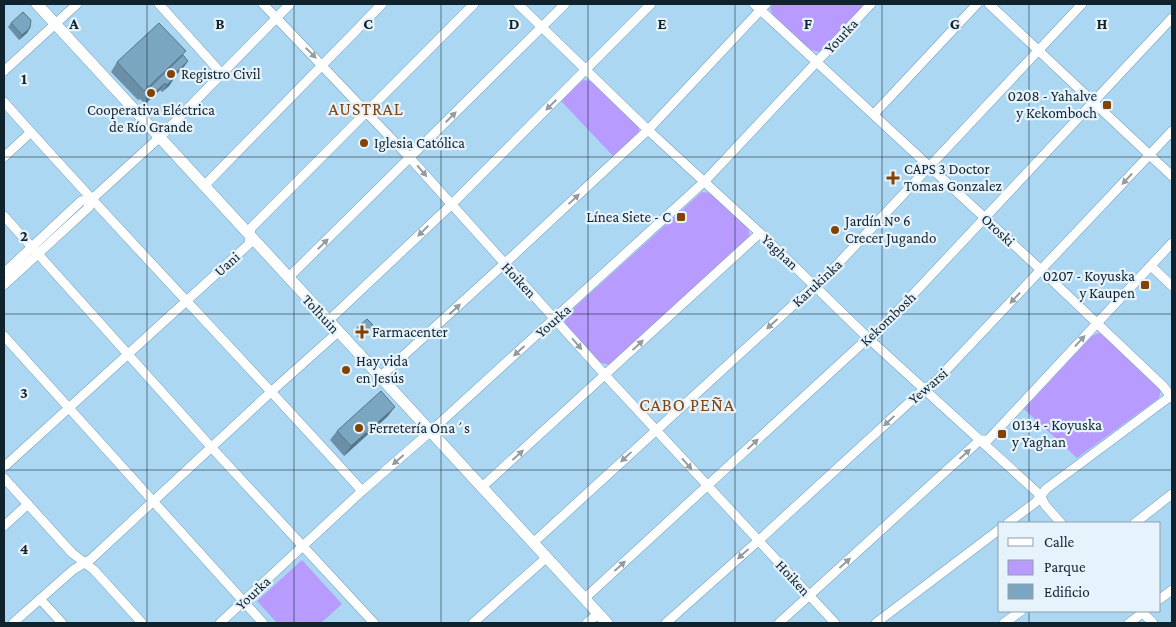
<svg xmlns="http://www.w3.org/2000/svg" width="1176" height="627" font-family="'Crimson Pro',serif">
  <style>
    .green { fill: #b89bfe }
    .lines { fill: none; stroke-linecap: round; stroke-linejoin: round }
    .minor-casing { stroke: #76a1bc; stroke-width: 10 }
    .tertiary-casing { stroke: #76a1bc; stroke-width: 12 }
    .minor { stroke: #fff; stroke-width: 9 }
    .tertiary { stroke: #fff; stroke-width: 11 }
    .wall { fill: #6a8fa6 }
    .shaded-wall { fill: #567487 }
    .building { fill: #7ba6c1; stroke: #567487 }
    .oneway { fill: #939ca0 }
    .grid { fill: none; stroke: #10222c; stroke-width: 1; stroke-opacity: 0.55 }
    .poi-dot { fill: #824304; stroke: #e6f3fc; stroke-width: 2 }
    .labels { text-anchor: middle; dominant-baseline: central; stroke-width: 4.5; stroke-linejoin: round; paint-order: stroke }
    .street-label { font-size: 15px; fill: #10222c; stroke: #e6f3fc }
    .poi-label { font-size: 15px; fill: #10222c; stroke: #e6f3fc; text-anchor: start }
    .quarter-label { font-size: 18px; letter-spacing: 1px; fill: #7f4512; stroke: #e6f3fc }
    .grid-label { font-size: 16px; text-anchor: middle; font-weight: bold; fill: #10222c; stroke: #e6f3fc; stroke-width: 4.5; stroke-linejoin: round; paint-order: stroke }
  </style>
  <rect width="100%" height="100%" fill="#abd7f3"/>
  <!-- green -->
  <g class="green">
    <polygon points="772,4 866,4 820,52 811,50 773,15 770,9"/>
    <polygon points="583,80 592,81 639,127 639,133 614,157 561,101"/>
    <polygon points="702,192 711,193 748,228 750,237 610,365 601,363 566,326 564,317"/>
    <polygon points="1099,333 1105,336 1161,390 1159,398 1077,458 1024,409 1092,336"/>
    <polygon points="302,560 342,604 321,623 277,623 257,601"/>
  </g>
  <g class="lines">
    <!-- minor casing -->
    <g class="minor-casing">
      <g id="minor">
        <polyline points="159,4 222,74"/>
        <polyline points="263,4 410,158 605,375 835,623"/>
        <polyline points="518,4 648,130 760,233 868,338 1040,495 1045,505 1061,523"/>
        <polyline points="754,4 1041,270 1163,386 1172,398"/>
        <polyline points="989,4 1172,176"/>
        <polyline points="4,71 77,4"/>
        <path d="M 4,102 C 121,234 244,360 362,491"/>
        <polyline points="874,114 977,4"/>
        <polyline points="4,157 31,132"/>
        <polyline points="204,186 382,4"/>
        <polyline points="92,199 160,137 290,4"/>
        <polyline points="4,216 212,448 374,623"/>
        <polyline points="1151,266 1172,286"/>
        <polyline points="4,273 81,201 92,199 89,207 4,285"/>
        <polyline points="288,278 565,4"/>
        <polyline points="328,321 451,205 651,4"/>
        <polyline points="4,336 263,623"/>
        <polyline points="380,377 504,264 648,130 766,4"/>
        <polyline points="4,467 249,244 251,228 474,4"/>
        <polyline points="4,478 72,553 94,570 142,623"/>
        <polyline points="482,487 760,233"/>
        <polyline points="1008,523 1036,502 1046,489 1172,395"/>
        <polyline points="1135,523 1172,494"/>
        <polyline points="4,526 28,504"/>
        <polyline points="533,543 814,286 820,283 1082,4"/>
        <polyline points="40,599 62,623"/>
        <polyline points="584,599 868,338 875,335 1172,18"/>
        <polyline points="1160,599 1172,590"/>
        <polyline points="1141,611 1153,623"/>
        <polyline points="13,623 73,570 91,559 272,391 338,332"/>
        <polyline points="220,623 362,491 431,431 705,181 871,4"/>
        <polyline points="473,623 546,558"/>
        <polyline points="587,623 598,614"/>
        <polyline points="666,623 758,541 925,388 933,384 1172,131"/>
        <polyline points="779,623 980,440 988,440 1172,243"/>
        <polyline points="876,623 1000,529"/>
        <polyline points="1004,623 1021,611"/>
        <polyline points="1129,623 1145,611"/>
      </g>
    </g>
    <!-- tertiary casing -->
    <g class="tertiary-casing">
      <polyline id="tertiary" points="37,4 607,623"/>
    </g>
    <!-- minor -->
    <use href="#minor" class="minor"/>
    <!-- tertiary -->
    <use href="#tertiary" class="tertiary"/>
  </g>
  <!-- wall -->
  <g class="wall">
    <polygon points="11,23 30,28 27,33 19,40 8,27"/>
    <polygon points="183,56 188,61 183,68 173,78 174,78 169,86 162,92 160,90 145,104 140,99 138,100 111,72 117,62"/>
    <polygon points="373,325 370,330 360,339 354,333 357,328"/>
    <polygon points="388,416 344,456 330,440 337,431"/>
  </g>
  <!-- shaded-wall -->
  <g class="shaded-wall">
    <polygon points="30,28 27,33 19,40 22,35"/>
    <polygon points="188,61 183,68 167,83 172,76"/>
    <polygon points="174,78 169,86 162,92 167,85"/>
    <polygon points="165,83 160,90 145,104 150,97"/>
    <polygon points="373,325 370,330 360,339 363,335"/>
    <polygon points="395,407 388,416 344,456 351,446"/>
  </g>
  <!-- building -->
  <g class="building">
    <polygon points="23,12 31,20 30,28 22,35 11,23"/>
    <polygon points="159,23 186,51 144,91 117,62"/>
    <polygon points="183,55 188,61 172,76 174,78 167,85 165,83 150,97 145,92"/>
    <polygon points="367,319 373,325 363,335 357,328"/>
    <polygon points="381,391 395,407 351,446 337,431"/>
  </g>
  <!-- one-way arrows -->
  <defs><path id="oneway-solid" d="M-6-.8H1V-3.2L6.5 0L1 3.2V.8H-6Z" transform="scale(1.25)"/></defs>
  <g class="oneway">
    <use href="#oneway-solid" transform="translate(311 53) rotate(45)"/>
    <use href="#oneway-solid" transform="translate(551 105) rotate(135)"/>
    <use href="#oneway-solid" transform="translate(451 117) rotate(-45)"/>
    <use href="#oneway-solid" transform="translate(422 171) rotate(49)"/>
    <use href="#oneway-solid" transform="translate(1127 179) rotate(133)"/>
    <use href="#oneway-solid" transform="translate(574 199) rotate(-43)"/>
    <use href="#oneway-solid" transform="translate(423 231) rotate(136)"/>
    <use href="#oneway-solid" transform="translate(323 244) rotate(-45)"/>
    <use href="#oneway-solid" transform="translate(1015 298) rotate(133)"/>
    <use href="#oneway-solid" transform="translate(455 309) rotate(-42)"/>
    <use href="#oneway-solid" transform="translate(772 324) rotate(138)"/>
    <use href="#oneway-solid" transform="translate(1080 341) rotate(-47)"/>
    <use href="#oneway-solid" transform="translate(577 344) rotate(49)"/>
    <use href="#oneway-solid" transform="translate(638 345) rotate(-43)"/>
    <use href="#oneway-solid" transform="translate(519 351) rotate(138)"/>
    <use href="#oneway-solid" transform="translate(889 421) rotate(137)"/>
    <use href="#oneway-solid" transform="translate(753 444) rotate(-43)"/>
    <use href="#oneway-solid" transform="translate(965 454) rotate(-42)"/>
    <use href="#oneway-solid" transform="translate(518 455) rotate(-42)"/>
    <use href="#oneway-solid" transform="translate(626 457) rotate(137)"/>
    <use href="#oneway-solid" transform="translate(398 460) rotate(139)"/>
    <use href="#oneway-solid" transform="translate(687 464) rotate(48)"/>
    <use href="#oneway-solid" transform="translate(743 554) rotate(138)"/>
    <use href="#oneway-solid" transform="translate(845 563) rotate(-42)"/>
    <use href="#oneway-solid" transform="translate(620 566) rotate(-42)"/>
  </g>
  <!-- grid -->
  <path class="grid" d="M 147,4 L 147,623M 294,4 L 294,623M 441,4 L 441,623M 588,4 L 588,623M 735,4 L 735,623M 882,4 L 882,623M 1029,4 L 1029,523M 4,157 L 1172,157M 4,314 L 1172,314M 4,470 L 1172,470M 1029,611 L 1029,623"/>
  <!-- markers -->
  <g class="poi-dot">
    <circle cx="171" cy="74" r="5"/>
    <circle cx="151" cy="93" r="5"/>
    <rect x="1102" y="100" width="10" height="10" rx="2.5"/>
    <circle cx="364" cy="143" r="5"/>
    <path d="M890.5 170.5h5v5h5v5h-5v5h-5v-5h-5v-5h5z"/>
    <rect x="676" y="212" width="10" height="10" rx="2.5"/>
    <circle cx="835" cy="230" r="5"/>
    <rect x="1140" y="280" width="10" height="10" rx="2.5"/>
    <path d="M359.5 324.5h5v5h5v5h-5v5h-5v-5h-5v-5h5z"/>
    <circle cx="346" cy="370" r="5"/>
    <circle cx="359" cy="428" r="5"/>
    <rect x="997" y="429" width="10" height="10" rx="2.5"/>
  </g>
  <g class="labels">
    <!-- street labels -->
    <g class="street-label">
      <text transform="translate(841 36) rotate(-47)">Yourka</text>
      <text transform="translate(998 230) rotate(43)">Oroski</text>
      <text transform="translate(780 252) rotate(44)">Yaghan</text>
      <text transform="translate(227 264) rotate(-42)">Uani</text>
      <text transform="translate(519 280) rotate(47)">Hoiken</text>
      <text transform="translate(817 283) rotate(-43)">Karukinka</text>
      <text transform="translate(321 314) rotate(47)">Tolhuin</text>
      <text transform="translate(888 319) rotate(-44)">Kekombosh</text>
      <text transform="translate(553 321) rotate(-42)">Yourka</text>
      <text transform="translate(928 386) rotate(-41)">Yewarsi</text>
      <text transform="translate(793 578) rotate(47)">Hoiken</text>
      <text transform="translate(253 593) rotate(-43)">Yourka</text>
    </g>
    <!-- poi labels -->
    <g class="poi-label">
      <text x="181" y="74">Registro Civil</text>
      <text x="1097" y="96" text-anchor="end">0208 - Yahalve<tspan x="1097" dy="17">y Kekomboch</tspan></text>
      <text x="151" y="110" text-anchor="middle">Cooperativa Eléctrica<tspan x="151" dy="17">de Río Grande</tspan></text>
      <text x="374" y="143">Iglesia Católica</text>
      <text x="904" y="169">CAPS 3 Doctor<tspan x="904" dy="17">Tomas Gonzalez</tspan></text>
      <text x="671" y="217" text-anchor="end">Línea Siete - C</text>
      <text x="845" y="221">Jardín Nº 6<tspan x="845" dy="17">Crecer Jugando</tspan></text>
      <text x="1135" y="276" text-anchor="end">0207 - Koyuska<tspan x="1135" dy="17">y Kaupen</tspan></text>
      <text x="372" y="332">Farmacenter</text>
      <text x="356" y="361">Hay vida<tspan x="356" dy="17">en Jesús</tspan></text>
      <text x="1012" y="425">0134 - Koyuska<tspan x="1012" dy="17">y Yaghan</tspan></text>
      <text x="369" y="428">Ferretería Ona´s</text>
    </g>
    <!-- quarter labels -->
    <g class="quarter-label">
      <text x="366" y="109">AUSTRAL</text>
      <text x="687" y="405">CABO PEÑA</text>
    </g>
  </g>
  <g class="grid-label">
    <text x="74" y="29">A</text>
    <text x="220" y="29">B</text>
    <text x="368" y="29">C</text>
    <text x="514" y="29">D</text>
    <text x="662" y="29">E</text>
    <text x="808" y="29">F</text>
    <text x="955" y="29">G</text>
    <text x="1102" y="29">H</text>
    <text x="24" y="84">1</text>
    <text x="24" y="241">2</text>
    <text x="24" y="398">3</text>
    <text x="24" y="554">4</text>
  </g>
  <!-- border -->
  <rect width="1176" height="627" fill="none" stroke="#10222c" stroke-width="10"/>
  <!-- legend -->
  <rect x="998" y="522" width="162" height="90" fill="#e6f3fc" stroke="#909fa9"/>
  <rect x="1008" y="538" width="25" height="8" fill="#ffffff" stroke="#909fa9"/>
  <text x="1044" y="547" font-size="15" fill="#10222c">Calle</text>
  <rect x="1008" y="560" width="25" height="15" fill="#b89bfe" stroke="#909fa9"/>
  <text x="1044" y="572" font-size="15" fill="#10222c">Parque</text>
  <rect x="1008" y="584" width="25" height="15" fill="#7ba6c1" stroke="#909fa9"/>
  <text x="1044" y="597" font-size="15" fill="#10222c">Edificio</text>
</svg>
